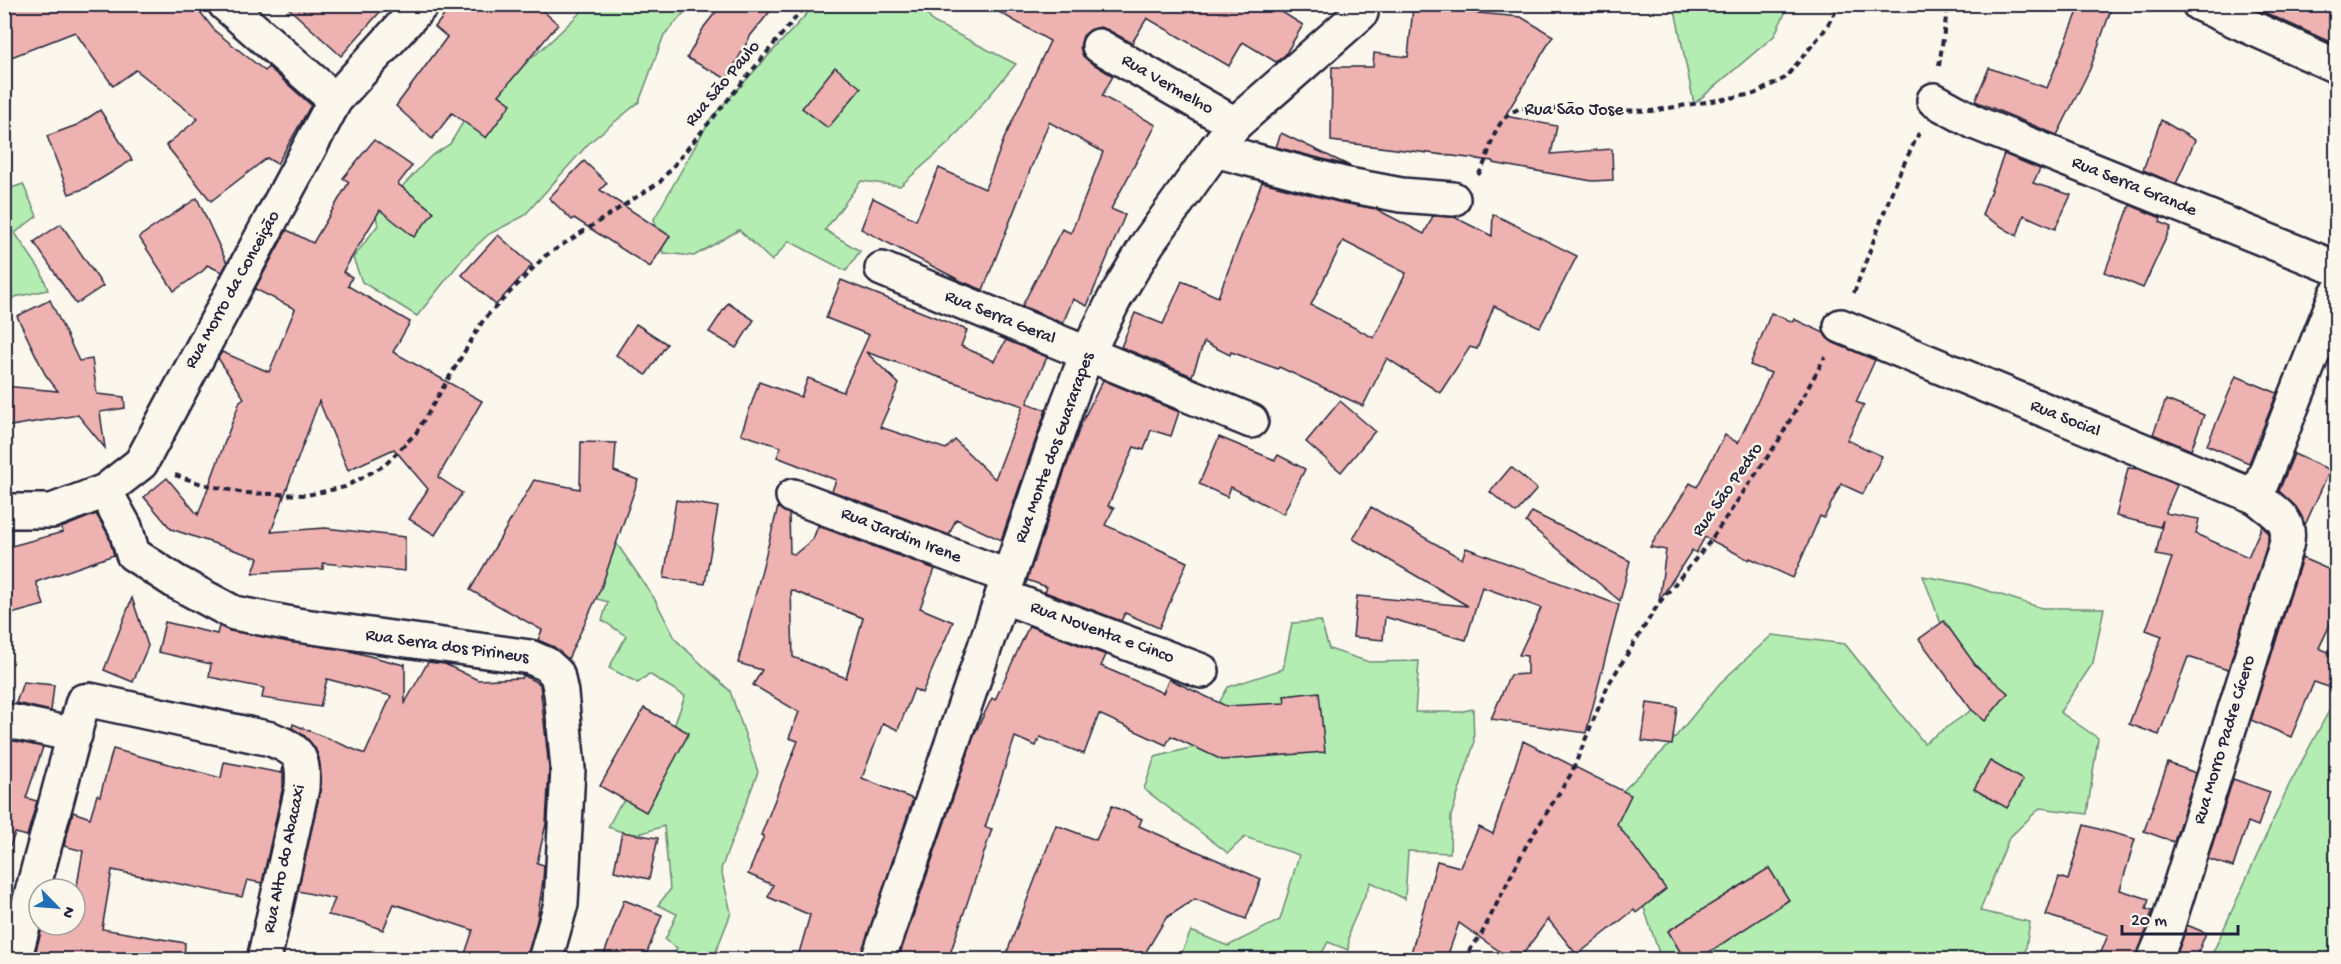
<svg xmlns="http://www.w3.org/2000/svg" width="2341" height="964" font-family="'Gochi Hand',sans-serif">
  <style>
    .green { fill: #b4edb1; stroke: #6b8876; stroke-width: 1.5 }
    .building { fill: #eeb2b1; stroke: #22223b; stroke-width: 1.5; fill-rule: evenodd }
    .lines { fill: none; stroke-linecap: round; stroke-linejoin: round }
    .street-casing { stroke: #22223b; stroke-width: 38 }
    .secondary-casing { stroke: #22223b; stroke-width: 38 }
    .path { stroke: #22223b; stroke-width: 4; stroke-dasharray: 6 4.5; stroke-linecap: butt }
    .street { stroke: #fbf7ec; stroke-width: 33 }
    .secondary { stroke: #fbf7ec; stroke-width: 33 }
    .labels { text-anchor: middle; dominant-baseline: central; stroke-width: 5; stroke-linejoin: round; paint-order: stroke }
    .street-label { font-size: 18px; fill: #22223b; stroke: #fbf7ec }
  </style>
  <rect width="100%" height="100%" fill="#fbf7ec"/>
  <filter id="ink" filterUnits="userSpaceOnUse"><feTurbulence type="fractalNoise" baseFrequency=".0167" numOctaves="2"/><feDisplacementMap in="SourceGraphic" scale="12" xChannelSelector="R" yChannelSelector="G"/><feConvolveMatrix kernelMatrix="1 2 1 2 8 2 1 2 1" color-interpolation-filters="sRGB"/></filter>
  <g filter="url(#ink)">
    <!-- green -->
    <g class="green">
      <polygon points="588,5 691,5 664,35 639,102 590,142 524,216 489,234 465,256 417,316 362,282 353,258 378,225 376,216 384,202 396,193 431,156 450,144 468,114 552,40"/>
      <polygon points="815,5 920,5 933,22 1016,64 950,142 900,186 861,181 825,230 860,251 846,271 789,241 772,261 739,230 694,256 663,253 654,219 711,118"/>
      <polygon points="1674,5 1674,4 1789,5 1774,36 1694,104"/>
      <polygon points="23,184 37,216 15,233 41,271 48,290 15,297 5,304 5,190"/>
      <polygon points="615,541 654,598 676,640 730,691 758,772 721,869 731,913 713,959 672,959 677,948 665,940 677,914 658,905 670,890 664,826 633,836 608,827 618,808 662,759 685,696 649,674 638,683 609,668 626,636 602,620 608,602 549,585"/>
      <polygon points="1923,576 1967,584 2042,608 2104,608 2093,663 2060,712 2098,738 2087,814 2040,808 2009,838 1980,911 2030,922 2024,959 1661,959 1640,896 1586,828 1668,746 1720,683 1772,635 1845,644 1924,743 1973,709"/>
      <polygon points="1321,621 1329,649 1369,662 1419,661 1415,712 1459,712 1473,709 1474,744 1451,816 1450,853 1408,851 1405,899 1371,882 1350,929 1348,950 1328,942 1319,959 1179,959 1191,931 1228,946 1280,920 1299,855 1245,837 1228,853 1144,789 1155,757 1194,747 1228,687 1283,669 1292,623"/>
      <polygon points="2336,698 2336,959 2210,959 2289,785"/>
    </g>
    <!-- building -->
    <g class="building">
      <polygon points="19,4 194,4 215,31 265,71 268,67 274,72 311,105 277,164 267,158 211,201 166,145 198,119 136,70 113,86 75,32 4,60 4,10"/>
      <polygon points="284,4 387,4 341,56"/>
      <polygon points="453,4 535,4 558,24 499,95 511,104 486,138 452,113 432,139 396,106 447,37 435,27"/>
      <polygon points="722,4 776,4 751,35 727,79 687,58 704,27"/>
      <polygon points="985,4 1269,4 1303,25 1285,55 1276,62 1243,42 1229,66 1147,18 1132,43 1108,30 1100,27 1090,30 1083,36 1080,47 1083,56 1090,62 1113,76 1102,96 1156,125 1111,209 1125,215 1087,306 1073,299 1063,323 1022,306 1062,229 1071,233 1103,152 1049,122 983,290 961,281 861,229 873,198 916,220 939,168 985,189 1004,139 1050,41"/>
      <polygon points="2081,4 2113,4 2090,69 2057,135 1975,101 1989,68 2047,88"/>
      <polygon points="2246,4 2337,4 2337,45"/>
      <polygon points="1413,7 1521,17 1553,36 1505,116 1557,126 1551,154 1612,149 1613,180 1592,181 1493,163 1493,161 1331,141 1332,67 1373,67 1374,53 1408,57"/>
      <polygon points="835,67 861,88 828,128 802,108"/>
      <polygon points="100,110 132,160 86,188 69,194 47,136 77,125"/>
      <polygon points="2161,120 2195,140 2176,184 2143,170"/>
      <polygon points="1281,133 1350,166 1276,147"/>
      <polygon points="374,140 412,166 398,184 434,212 414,237 380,210 343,272 352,277 348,286 410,322 393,352 482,401 438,477 462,493 435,535 409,519 428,489 394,449 348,470 319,401 271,532 325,528 405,537 405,571 323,563 323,569 253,573 258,558 171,529 144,497 167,478 198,515 240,401 244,398 218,358 222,352 269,372 295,309 255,289 287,230 313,243 349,182 343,178"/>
      <polygon points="2004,154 2040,169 2033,183 2071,195 2055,229 2024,215 2017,236 1982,215"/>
      <polygon points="584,161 607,183 600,190 670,236 650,267 574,218 572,220 549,198"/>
      <path d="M 1262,182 L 1338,202 L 1376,209 L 1424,234 L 1433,216 L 1454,217 L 1492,236 L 1493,214 L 1577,256 L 1540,327 L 1494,306 L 1477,349 L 1470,347 L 1440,393 L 1387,358 L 1363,406 L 1279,367 L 1278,369 L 1231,352 L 1230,355 L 1204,342 L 1192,376 L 1121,347 L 1135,313 L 1163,324 L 1182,281 L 1218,297 ZM 1343,241 L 1406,273 L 1374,338 L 1311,305 Z"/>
      <polygon points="197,198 227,263 222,272 207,265 204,270 174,291 139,237"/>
      <polygon points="2130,205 2161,218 2160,222 2171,227 2143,288 2105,272"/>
      <polygon points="61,224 103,286 76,304 34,242"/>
      <polygon points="498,235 532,265 496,305 462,275"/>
      <path d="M 841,280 L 967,330 L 961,346 L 994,361 L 1006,340 L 1047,357 L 1027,403 L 1046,410 L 1001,540 L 956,519 L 949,535 L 832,491 L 836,480 L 777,457 L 781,447 L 741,434 L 759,382 L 801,397 L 808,378 L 843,392 L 869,335 L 826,318 ZM 866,352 L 1023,406 L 995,479 L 955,440 L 946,449 L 880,427 L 899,384 Z"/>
      <polygon points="50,300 79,361 92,359 97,394 124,397 125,408 100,412 105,448 78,415 4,427 4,386 58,391 45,374 17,316"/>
      <polygon points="728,303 754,320 736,348 709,332"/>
      <polygon points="1771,313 1793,322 1794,319 1824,333 1827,338 1834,343 1875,360 1856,402 1864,405 1847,440 1882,456 1863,494 1841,484 1824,518 1820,516 1793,578 1750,558 1749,560 1705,537 1696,553 1692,550 1659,601 1666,550 1650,547 1690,483 1697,487 1725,435 1738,443 1771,373 1750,365"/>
      <polygon points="636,324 667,344 646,375 616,355"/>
      <polygon points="2236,376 2277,393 2249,463 2207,445"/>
      <polygon points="1103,380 1179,412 1171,436 1151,430 1144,450 1134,447 1108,506 1114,508 1105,525 1187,562 1159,628 1125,613 1121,621 1045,592 1047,587 1027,580 1081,424"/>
      <polygon points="2166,400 2204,415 2191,450 2153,434"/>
      <polygon points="1340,401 1375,431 1341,472 1306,442"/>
      <polygon points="1219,437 1275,460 1278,455 1305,469 1283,514 1231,487 1227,497 1199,484"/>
      <polygon points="581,442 616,443 614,471 638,480 601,588 568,659 554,647 538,640 542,630 470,590 534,480 580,489"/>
      <polygon points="2294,454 2330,470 2305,525 2296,507 2279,491"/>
      <polygon points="1511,467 1537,489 1516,513 1490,492"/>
      <polygon points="2128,468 2139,469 2177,485 2165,513 2199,519 2196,534 2248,557 2262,526 2268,533 2268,542 2228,670 2188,657 2159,735 2129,724 2162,636 2146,630 2172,558 2156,555 2163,520 2160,527 2116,516"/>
      <polygon points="676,500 718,507 705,584 664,578"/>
      <path d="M 778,507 L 789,514 L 790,553 L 795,554 L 813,539 L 818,526 L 935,569 L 920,608 L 953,622 L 922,693 L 914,689 L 898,730 L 883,723 L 862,778 L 913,799 L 860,960 L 797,960 L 810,915 L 768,897 L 773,885 L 748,874 L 764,836 L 761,835 L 798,741 L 789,738 L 799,712 L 753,685 L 762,670 L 738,663 ZM 791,590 L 863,618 L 846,678 L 793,657 Z"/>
      <polygon points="1371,507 1462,559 1466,548 1619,605 1586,733 1491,719 1510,675 1527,674 1527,656 1519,655 1541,608 1482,587 1466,640 1385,617 1383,640 1353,637 1357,596 1468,606 1353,539"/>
      <polygon points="1532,512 1630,561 1620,601 1526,522"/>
      <polygon points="96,514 108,534 114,555 36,582 44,605 4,616 4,548 63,532 61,528"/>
      <polygon points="2302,558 2337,573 2337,610 2319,648 2337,656 2337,690 2314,682 2291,737 2251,720"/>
      <polygon points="132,598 148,646 133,682 104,670"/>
      <polygon points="1944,621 1976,666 2008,693 1985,721 1971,709 1919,639"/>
      <polygon points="165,622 217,634 219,626 230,631 354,652 404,665 405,663 405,703 428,662 445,664 478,680 522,678 523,675 540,684 549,769 546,824 537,863 544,865 543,880 537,921 526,960 463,960 473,930 394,904 383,930 362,922 328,915 335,899 298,891 320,792 321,776 319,758 315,748 305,736 292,728 293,724 365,754 391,696 327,679 320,707 262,698 264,688 209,677 211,664 158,652"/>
      <polygon points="1029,626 1106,655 1101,666 1163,693 1169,679 1226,706 1285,703 1284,696 1319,692 1325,752 1222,760 1171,736 1166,745 1099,714 1084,754 1040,737 1036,746 1015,737 985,827 992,829 948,960 898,960 975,733 992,698 995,700"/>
      <polygon points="23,682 54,685 51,711 16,703"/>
      <polygon points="1647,703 1677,707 1672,745 1642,741"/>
      <polygon points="644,708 689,733 646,812 600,786"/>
      <polygon points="5,739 43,747 26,798 37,801 27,836 15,833 10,846 4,846"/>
      <polygon points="1523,741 1631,795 1617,824 1666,889 1636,913 1634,910 1577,955 1548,919 1519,960 1512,960 1459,923 1446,960 1409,960 1437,861 1460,867 1479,827 1493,834"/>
      <polygon points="113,749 221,778 224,762 281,773 283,767 283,786 262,883 247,880 242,897 112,870 102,929 185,943 184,960 66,960 35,954 43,925 75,925 75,897 83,851 64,846 73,812 90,818 97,795 100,796"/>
      <polygon points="1990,761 2023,780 2007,808 1974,789"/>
      <polygon points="2168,763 2196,773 2174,842 2144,831"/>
      <polygon points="2233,779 2270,792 2258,826 2248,822 2233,867 2208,859"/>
      <polygon points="1112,806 1142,819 1139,826 1261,879 1246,919 1195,899 1166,918 1141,960 1004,960 1056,825 1096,840"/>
      <polygon points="2084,825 2135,839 2120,890 2149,899 2146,909 2152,911 2136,960 2098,960 2108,935 2046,915 2059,877 2068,880"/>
      <polygon points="622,832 658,838 649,879 614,871"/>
      <polygon points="1769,868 1789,900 1697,960 1685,960 1668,931"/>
      <polygon points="624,900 662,915 644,960 602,960"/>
      <polygon points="2187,925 2206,933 2195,960 2175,960"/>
    </g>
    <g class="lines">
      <!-- street casing -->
      <g class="street-casing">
        <g id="street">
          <polyline points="225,4 335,100"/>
          <polyline points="2199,4 2336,66"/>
          <polyline points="1099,46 1235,124"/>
          <polyline points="1934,100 1976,123 2336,268"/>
          <polyline points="1215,150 1343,184 1401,195 1453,199"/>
          <polyline points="882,269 1251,421"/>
          <path d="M 1841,326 L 2256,497 C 2275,513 2293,519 2286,546 L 2165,934 L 2154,960"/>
          <polyline points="105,491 125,527 133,554 176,582 234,613 297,625 530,657 546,664 557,674 561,693 568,769 561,904 545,960"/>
          <polyline points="793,496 1009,577"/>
          <polyline points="2256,497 2336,295"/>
          <polyline points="1002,596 1202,671"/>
          <polyline points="4,720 75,735"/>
          <path d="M 14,960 L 83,701 L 90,700 L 271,739 C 300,751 304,756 302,788 L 264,960"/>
          <polyline points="878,960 1068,403 1087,354 1115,298 1148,243 1215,150 1235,124 1361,13"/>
        </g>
      </g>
      <!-- secondary casing -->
      <g class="secondary-casing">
        <polyline id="secondary" points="4,511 52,511 105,491 141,463 335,100 422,4"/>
      </g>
      <!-- path -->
      <g class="path">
        <polyline points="1939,66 1948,4"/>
        <path d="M 1478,175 C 1490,158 1490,134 1504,119 C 1508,114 1515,111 1520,108 L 1651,111 L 1754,94 L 1785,78 L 1824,31 L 1840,4"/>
        <polyline points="1854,293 1897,178 1919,133"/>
        <polyline points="175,475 202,484 244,493 307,495 345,487 385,465 416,433 484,319 545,256 660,182 807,4"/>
        <polyline points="1462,960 1481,935 1527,844 1571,774 1608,685 1659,603 1708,544 1779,440 1825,357"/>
      </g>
      <!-- street -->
      <use href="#street" class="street"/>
      <!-- secondary -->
      <use href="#secondary" class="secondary"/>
    </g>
  </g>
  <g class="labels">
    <!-- street labels -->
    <g class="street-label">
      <text transform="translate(723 84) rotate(-50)">Rua São Paulo</text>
      <text transform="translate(1167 85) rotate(30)">Rua Vermelho</text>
      <text x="1574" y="110">Rua São Jose</text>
      <text transform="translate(2134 187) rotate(22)">Rua Serra Grande</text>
      <text transform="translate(233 290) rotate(-61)">Rua Morro da Conceição</text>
      <text transform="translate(1000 318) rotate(22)">Rua Serra Geral</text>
      <text transform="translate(2065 419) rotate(22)">Rua Social</text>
      <text transform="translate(1055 448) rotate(-70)">Rua Monte dos Guararapes</text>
      <text transform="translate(1728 490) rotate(-55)">Rua São Pedro</text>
      <text transform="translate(901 536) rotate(21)">Rua Jardim Irene</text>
      <text transform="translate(1102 633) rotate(20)">Rua Noventa e Cinco</text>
      <text transform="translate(447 647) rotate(8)">Rua Serra dos Pirineus</text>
      <text transform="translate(2225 740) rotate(-73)">Rua Morro Padre Cícero</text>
      <text transform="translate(285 859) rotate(-78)">Rua Alto do Abacaxi</text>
    </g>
  </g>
  <!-- margin -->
  <rect width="2341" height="964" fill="none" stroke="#fbf7ec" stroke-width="24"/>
  <rect x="12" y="12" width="2317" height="940" fill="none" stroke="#22223b" stroke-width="2" filter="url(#ink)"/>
  <!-- north arrow -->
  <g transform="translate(57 907) rotate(115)"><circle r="28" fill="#fbf7ec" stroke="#a4a2a5" stroke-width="1.5"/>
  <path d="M0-4.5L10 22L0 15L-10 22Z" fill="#1f6fb2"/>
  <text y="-9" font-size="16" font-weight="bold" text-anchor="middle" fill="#22223b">N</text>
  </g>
  <!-- scale -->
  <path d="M2122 925v9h116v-9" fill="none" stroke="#22223b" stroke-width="3"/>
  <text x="2131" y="925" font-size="18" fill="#22223b" stroke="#fbf7ec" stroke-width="4.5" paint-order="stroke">20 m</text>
</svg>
